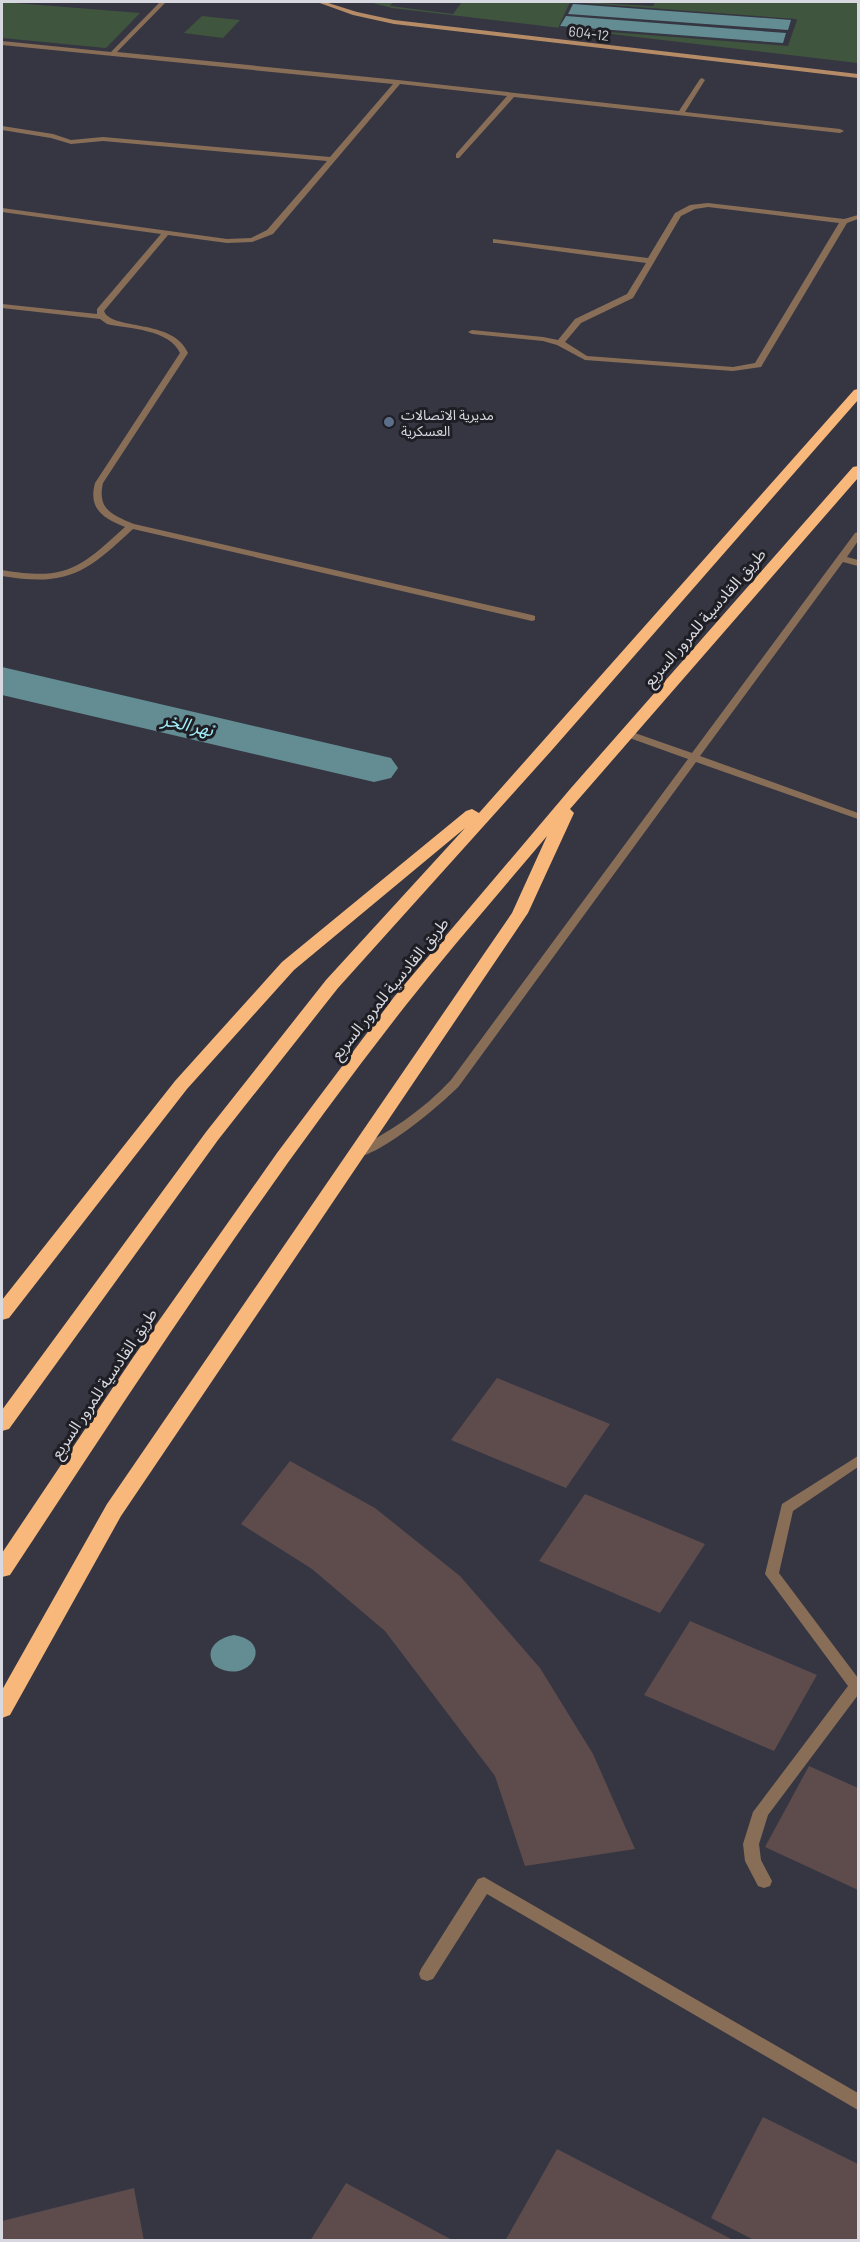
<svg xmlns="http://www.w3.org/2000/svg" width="860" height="2242" font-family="Barlow,'Noto Sans Arabic',sans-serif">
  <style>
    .green { fill: #40553d; fill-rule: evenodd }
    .water { fill: #638d93 }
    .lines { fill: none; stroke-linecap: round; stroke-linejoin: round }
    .river { fill: #638d93; fill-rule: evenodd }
    .building { fill: #5d4c4b }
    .service { fill: #896e57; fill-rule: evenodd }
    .minor { fill: #896e57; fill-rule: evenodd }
    .secondary { fill: #b68c67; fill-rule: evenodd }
    .motorway { fill: #f8b87c; fill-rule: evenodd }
    .service-dot { fill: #5c6f8a; stroke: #1e1e24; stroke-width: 2 }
    .labels { text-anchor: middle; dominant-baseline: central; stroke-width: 6; stroke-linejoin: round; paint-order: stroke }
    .far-street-label { font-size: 14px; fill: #d7d8e0; stroke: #1e1e24 }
    .far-poi-label { font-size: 14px; fill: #d7d8e0; stroke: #1e1e24; text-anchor: start }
    .street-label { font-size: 16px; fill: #d7d8e0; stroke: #1e1e24 }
    .water-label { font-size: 18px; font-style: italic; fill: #a1eef9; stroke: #1e1e24 }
  </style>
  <rect width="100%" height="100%" fill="#363643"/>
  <!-- green -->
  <g class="green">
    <polygon points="2,2 140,13 106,48 2,38"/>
    <path d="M 369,2 L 393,2 L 390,6 L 453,14 L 462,2 L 581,2 L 653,6 L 655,2 L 858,2 L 858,63 L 392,8 ZM 570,2 L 796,19 L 797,20 L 788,46 L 558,28 Z"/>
    <polygon points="202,16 240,20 223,38 184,33"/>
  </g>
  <!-- water -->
  <g class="water">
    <polygon points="573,4 791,20 788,30 568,14"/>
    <polygon points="566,16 786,33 783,43 560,26"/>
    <path d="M 234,1635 C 277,1642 248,1687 215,1666 C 203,1650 217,1638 234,1635 Z"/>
  </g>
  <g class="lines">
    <!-- river -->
    <polygon class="river" points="2,667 391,758 398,768 391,778 374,782 2,695"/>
  </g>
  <!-- building -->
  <g class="building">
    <polygon points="497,1378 610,1424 566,1488 451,1440"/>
    <polygon points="290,1461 375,1508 460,1576 540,1668 593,1754 635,1849 525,1866 495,1776 385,1631 312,1569 241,1524"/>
    <polygon points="585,1494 705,1544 660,1613 539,1561"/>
    <polygon points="690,1621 817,1675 774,1751 644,1695"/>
    <polygon points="809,1766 858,1788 858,1890 765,1847"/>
    <polygon points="763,2117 858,2164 858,2241 756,2241 711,2218"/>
    <polygon points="557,2149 735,2241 505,2241"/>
    <polygon points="346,2183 454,2241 310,2241"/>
    <polygon points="134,2188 144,2241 2,2241 2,2221"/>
  </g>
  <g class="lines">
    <!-- service -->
    <g class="service">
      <path d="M 160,2 L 166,2 L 117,52 L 398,80 L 679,111 L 700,79 L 702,78 L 705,80 L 685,112 L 840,129 L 844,131 L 840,133 L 514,97 L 459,158 L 456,158 L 456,154 L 507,96 L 400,84 L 273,234 L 252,242 L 227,243 L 168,235 L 104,311 C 111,331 173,318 188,353 L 103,483 C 97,509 112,515 134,524 L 532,615 L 535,616 L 535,620 L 532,621 L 133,529 C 86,573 67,587 2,576 L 2,570 C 66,581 79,569 125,527 C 103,518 88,509 95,483 L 180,353 C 169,329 129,329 107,324 L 100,319 L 2,308 L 2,304 L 97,314 L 97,309 L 161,234 L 2,212 L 2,208 L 227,239 L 251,238 L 267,230 L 327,161 L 103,141 L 71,144 L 51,138 L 2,130 L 2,126 L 53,134 L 71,140 L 103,137 L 330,157 L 393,84 L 2,45 L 2,41 L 111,52 Z"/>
      <path d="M 708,203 L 844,219 L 858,215 L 858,219 L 847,223 L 761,367 L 733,371 L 585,360 L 557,345 L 543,341 L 472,334 L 468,332 L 472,330 L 543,337 L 558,340 L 575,319 L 627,294 L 646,263 L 496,243 L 493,243 L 493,239 L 648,258 L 675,213 L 690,205 ZM 708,207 L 839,223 L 755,363 L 733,367 L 587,356 L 565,342 L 581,323 L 633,298 L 681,216 L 695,209 Z"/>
      <path d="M 858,532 L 858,541 L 847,557 L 858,560 L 858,566 L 843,562 L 700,756 L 858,813 L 858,819 L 696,762 L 459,1086 C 443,1103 374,1162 351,1157 L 349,1154 L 351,1151 C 389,1133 422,1111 451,1080 L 688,759 L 624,736 L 624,732 L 632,732 L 692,753 L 855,533 Z"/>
      <polygon points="858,1456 858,1467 793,1511 779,1573 858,1678 858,1695 768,1815 759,1844 761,1860 772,1881 770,1886 764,1888 758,1886 745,1861 743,1844 753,1812 848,1686 765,1574 782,1504"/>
    </g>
    <!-- minor -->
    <polygon class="minor" points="484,1877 858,2093 858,2110 487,1894 433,1979 427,1981 421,1979 419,1974 421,1969 478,1879"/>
    <!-- secondary -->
    <polygon class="secondary" points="317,2 325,2 357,12 394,20 858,74 858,78 394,24 353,15"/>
    <!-- motorway -->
    <g class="motorway">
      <polygon points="858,389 858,400 552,750 338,988 218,1140 9,1429 2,1431 2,1410 206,1132 326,980 465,828 294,970 187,1089 9,1318 2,1320 2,1300 175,1081 282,962 466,811 472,809 479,813 854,390"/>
      <path d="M 858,466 L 858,478 L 570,809 L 574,813 L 528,913 L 121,1516 L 10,1715 L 2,1718 L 2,1690 L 107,1504 L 512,913 L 547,836 C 500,892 451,948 406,1005 C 263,1187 137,1382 10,1575 L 2,1577 L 2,1553 L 134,1356 L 277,1153 L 394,997 L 571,788 L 853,467 Z"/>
    </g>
  </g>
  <!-- markers -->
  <circle class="service-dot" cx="389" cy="422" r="6"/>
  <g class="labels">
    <!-- far-street labels -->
    <g class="far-street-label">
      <text transform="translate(589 33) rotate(7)">604-12</text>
    </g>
    <!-- far-poi labels -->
    <g class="far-poi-label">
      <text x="401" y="414">مديرية الاتصالات<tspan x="401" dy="16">العسكرية</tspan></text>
    </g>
    <!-- street labels -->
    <g class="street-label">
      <text transform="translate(704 617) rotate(-49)">طريق القادسية للمرور السريع</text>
      <text transform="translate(389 988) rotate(-51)">طريق القادسية للمرور السريع</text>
      <text transform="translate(103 1383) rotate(-56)">طريق القادسية للمرور السريع</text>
    </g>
    <!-- water labels -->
    <g class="water-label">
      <text transform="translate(188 724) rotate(13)">نهر الخر</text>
    </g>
  </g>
  <!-- border -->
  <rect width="860" height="2242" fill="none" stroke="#d7d8e0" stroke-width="6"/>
</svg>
